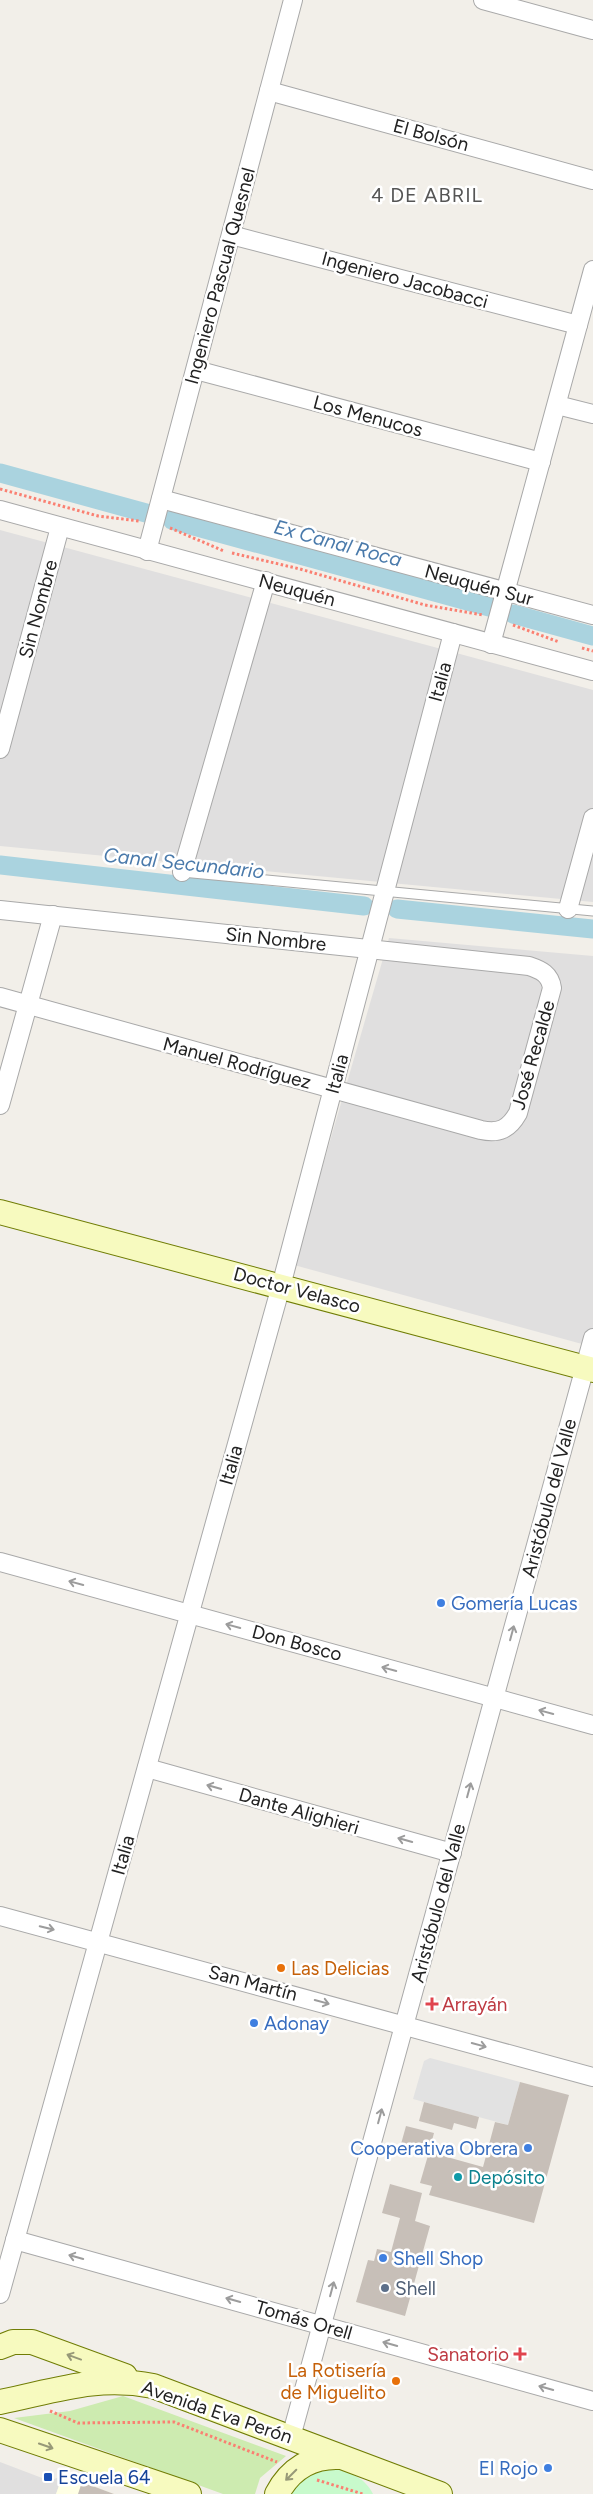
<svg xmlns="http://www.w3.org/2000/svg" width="593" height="2494" font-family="Figtree,sans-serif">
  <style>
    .residential { fill: #e0dfdf }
    .education { fill: #ffffe5 }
    .grass { fill: #cdebb0 }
    .park { fill: #c8facc }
    .parking { fill: #e2e2e2 }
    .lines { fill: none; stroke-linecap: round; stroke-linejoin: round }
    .canal { stroke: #aad3df; stroke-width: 19 }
    .building { fill: #c7bfb8 }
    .service-casing { stroke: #a9a9a9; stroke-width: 11 }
    .minor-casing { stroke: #a9a9a9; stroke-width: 20 }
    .secondary-casing { stroke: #707d05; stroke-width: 26 }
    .path { stroke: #fa8072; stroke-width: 3; stroke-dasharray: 2.5 2.5; stroke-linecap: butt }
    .service { stroke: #fff; stroke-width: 9 }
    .minor { stroke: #fff; stroke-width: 18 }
    .secondary { stroke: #f7fabf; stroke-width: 24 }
    .oneway { stroke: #9c9c9c }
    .oneway2 { stroke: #979978 }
    .shop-dot { fill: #3f7fe0; stroke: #fff; stroke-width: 2 }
    .food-dot { fill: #e8710a; stroke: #fff; stroke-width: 2 }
    .health-dot { fill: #e0444e; stroke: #fff; stroke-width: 2 }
    .culture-dot { fill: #0f9aa8; stroke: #fff; stroke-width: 2 }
    .service-dot { fill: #5c6f8a; stroke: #fff; stroke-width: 2 }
    .transit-dot { fill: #1a4fb4; stroke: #fff; stroke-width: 2 }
    .labels { text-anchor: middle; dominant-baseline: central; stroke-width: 5; stroke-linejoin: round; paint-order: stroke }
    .street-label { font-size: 19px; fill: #222; stroke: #fff }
    .shop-label { font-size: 19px; fill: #366cbe; stroke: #fff; text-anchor: start }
    .food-label { font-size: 19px; fill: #c56008; stroke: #fff; text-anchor: start }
    .health-label { font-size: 19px; fill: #be3a42; stroke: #fff; text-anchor: start }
    .culture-label { font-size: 19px; fill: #0d838f; stroke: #fff; text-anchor: start }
    .service-label { font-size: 19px; fill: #4e5e75; stroke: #fff; text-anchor: start }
    .transit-label { font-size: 19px; fill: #164399; stroke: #fff; text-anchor: start }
    .neighbourhood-label { font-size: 20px; letter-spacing: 1px; fill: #555; stroke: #fff }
    .water-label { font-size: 20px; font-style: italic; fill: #4a7aab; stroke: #fff }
  </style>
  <rect width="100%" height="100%" fill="#f2efe9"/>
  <!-- residential -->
  <g class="residential">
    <polygon points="0,530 593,690 593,902 0,846"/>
    <polygon points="389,938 593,956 593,1347 294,1265"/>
    <polygon points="0,2462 50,2481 63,2475 56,2494 0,2494"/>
  </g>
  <!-- education -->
  <polygon class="education" points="63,2475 114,2494 56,2494"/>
  <!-- grass -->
  <polygon class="grass" points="123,2396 286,2456 260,2478 255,2494 223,2494 14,2418 70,2411"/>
  <!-- park -->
  <path class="park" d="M 329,2468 C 347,2471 364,2476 373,2494 L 288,2494 L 307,2475 Z"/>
  <!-- parking -->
  <polygon class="parking" points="430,2058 520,2082 508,2125 413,2099 424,2061"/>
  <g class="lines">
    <!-- canal -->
    <g class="canal">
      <polyline points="0,473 146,513"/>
      <polyline points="172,520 493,608"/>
      <polyline points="513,614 593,636"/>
      <polyline points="0,865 364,906"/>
      <polyline points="397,909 593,929"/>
    </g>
  </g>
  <!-- building -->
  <g class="building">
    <polygon points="520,2082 569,2095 534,2223 429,2195 432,2186 420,2183 429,2152 401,2144 406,2126 434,2133 429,2152 483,2167 495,2122 508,2125"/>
    <polygon points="424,2102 479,2117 476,2129 454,2123 452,2130 419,2121"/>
    <polygon points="390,2184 422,2193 415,2221 430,2226 405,2316 356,2302 368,2260 374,2261 377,2249 391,2252 400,2218 382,2213"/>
    <polygon points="82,2482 114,2494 78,2494"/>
  </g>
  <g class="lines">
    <!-- service casing -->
    <g class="service-casing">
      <polyline id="service" points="182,872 593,911"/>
    </g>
    <!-- minor casing -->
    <g class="minor-casing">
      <g id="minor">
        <polyline points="483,0 593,30"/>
        <polyline points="269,91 593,180"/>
        <polyline points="231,235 578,325"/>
        <polyline points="196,370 541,462"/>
        <polyline points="557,405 593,414"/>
        <polyline points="161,499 593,615"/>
        <polyline points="0,510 593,671"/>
        <polyline points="147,551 293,0"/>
        <polyline points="491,644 593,270"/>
        <polyline points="0,749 60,527"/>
        <polyline points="182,872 266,581"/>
        <polyline points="568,909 593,818"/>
        <path d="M 0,910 L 529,966 C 541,970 550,974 552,988 L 518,1113 C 509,1129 499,1134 481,1130 L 0,997"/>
        <polyline points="0,1105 53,915"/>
        <polyline points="0,1562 593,1725"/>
        <polyline points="147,1768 452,1853"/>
        <polyline points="0,1916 593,2077"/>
        <polyline points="15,2240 593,2401"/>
        <polyline points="0,2294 281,1286 453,633"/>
        <polyline points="291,2437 593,1338"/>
      </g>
    </g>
    <!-- secondary casing -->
    <g class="secondary-casing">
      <g id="secondary">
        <polyline points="0,1212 593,1370"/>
        <polyline points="0,2347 13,2342 32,2342 125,2376"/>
        <path d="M 0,2402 C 55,2391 96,2375 153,2386 L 440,2494"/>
        <polyline points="0,2430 189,2494"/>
        <path d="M 277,2494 C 290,2469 312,2456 339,2457"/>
      </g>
    </g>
    <!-- path -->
    <g class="path">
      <polyline points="0,489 98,516 139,521"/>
      <polyline points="170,528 224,551"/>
      <polyline points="232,553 300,569 425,605 483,615"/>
      <polyline points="513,625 559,642"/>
      <polyline points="582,648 593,651"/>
      <polyline points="50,2411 78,2423 174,2422 277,2462"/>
      <polyline points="317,2480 363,2494"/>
    </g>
    <!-- service -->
    <use href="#service" class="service"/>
    <!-- minor -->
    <use href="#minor" class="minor"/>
    <!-- secondary -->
    <use href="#secondary" class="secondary"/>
  </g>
  <!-- one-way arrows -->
  <defs><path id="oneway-shaft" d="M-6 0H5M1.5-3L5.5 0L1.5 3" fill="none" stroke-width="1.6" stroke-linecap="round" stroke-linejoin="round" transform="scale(1.25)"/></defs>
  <g class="oneway">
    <use href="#oneway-shaft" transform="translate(76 1583) rotate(-165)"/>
    <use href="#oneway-shaft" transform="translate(233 1626) rotate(-165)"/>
    <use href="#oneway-shaft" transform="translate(512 1633) rotate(-75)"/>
    <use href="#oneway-shaft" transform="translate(389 1669) rotate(-165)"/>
    <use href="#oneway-shaft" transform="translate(546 1712) rotate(-165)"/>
    <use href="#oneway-shaft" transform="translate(214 1787) rotate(-164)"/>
    <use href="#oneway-shaft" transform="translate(469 1790) rotate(-75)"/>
    <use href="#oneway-shaft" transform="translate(405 1840) rotate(-164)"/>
    <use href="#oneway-shaft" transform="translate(47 1928) rotate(14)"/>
    <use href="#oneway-shaft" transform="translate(322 2002) rotate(15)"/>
    <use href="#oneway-shaft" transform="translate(479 2045) rotate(15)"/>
    <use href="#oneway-shaft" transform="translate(380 2116) rotate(-75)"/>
    <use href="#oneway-shaft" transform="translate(76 2257) rotate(-164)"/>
    <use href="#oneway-shaft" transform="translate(332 2289) rotate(-75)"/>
    <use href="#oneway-shaft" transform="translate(233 2300) rotate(-164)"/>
    <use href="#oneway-shaft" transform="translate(390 2344) rotate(-164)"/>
    <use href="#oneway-shaft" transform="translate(546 2388) rotate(-164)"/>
  </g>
  <g class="oneway2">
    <use href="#oneway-shaft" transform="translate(74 2357) rotate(-160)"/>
    <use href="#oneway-shaft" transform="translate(46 2446) rotate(19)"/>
    <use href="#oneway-shaft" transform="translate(291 2475) rotate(135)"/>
  </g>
  <!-- markers -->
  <g class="shop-dot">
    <circle cx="441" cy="1603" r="5"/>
    <circle cx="254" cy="2023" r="5"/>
    <circle cx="528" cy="2148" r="5"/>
    <circle cx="383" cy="2258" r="5"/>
    <circle cx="548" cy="2468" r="5"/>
  </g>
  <g class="food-dot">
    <circle cx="281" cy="1968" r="5"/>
    <circle cx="396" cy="2381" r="5"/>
  </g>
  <g class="health-dot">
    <path d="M429.5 1996.5h5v5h5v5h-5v5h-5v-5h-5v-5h5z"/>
    <path d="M517.5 2346.5h5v5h5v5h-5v5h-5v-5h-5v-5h5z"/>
  </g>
  <circle class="culture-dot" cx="458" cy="2177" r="5"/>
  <circle class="service-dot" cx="385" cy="2288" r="5"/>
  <rect class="transit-dot" x="43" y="2472" width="10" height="10" rx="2.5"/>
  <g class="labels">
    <!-- street labels -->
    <g class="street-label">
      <text transform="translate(431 135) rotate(15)">El Bolsón</text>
      <text transform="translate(220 276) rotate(-75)">Ingeniero Pascual Quesnel</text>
      <text transform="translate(405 280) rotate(15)">Ingeniero Jacobacci</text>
      <text transform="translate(368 416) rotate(15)">Los Menucos</text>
      <text transform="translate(479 585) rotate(15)">Neuquén Sur</text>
      <text transform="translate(297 590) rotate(15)">Neuquén</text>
      <text transform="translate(38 609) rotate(-75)">Sin Nombre</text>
      <text transform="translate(440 682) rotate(-75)">Italia</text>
      <text transform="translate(276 939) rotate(6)">Sin Nombre</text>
      <text transform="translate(533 1055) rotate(-74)">José Recalde</text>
      <text transform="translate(237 1063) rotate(15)">Manuel Rodríguez</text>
      <text transform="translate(337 1074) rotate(-75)">Italia</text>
      <text transform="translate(297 1290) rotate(15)">Doctor Velasco</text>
      <text transform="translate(231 1465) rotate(-74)">Italia</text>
      <text transform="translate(549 1498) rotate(-75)">Aristóbulo del Valle</text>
      <text transform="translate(297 1643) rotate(15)">Don Bosco</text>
      <text transform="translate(299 1811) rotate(16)">Dante Alighieri</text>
      <text transform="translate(123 1855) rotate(-74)">Italia</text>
      <text transform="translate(438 1903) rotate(-75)">Aristóbulo del Valle</text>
      <text transform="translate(253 1983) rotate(15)">San Martín</text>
      <text transform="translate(304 2320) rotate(16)">Tomás Orell</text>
      <text transform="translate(217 2412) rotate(19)">Avenida Eva Perón</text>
    </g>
    <!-- shop labels -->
    <g class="shop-label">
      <text x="451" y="1603">Gomería Lucas</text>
      <text x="264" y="2023">Adonay</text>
      <text x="518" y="2148" text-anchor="end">Cooperativa Obrera</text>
      <text x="393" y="2258">Shell Shop</text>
      <text x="538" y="2468" text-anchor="end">El Rojo</text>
    </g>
    <!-- food labels -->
    <g class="food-label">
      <text x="291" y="1968">Las Delicias</text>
      <text x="386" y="2370" text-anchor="end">La Rotisería<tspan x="386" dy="22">de Miguelito</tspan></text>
    </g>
    <!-- health labels -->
    <g class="health-label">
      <text x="442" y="2004">Arrayán</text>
      <text x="509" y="2354" text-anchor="end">Sanatorio</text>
    </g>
    <!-- culture labels -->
    <g class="culture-label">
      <text x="468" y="2177">Depósito</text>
    </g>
    <!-- service labels -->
    <g class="service-label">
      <text x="395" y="2288">Shell</text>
    </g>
    <!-- transit labels -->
    <g class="transit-label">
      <text x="58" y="2477">Escuela 64</text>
    </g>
    <!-- neighbourhood labels -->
    <g class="neighbourhood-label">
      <text x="427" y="195">4 DE ABRIL</text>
    </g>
    <!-- water labels -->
    <g class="water-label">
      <text transform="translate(338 543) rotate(15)">Ex Canal Roca</text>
      <text transform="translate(184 863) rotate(6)">Canal Secundario</text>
    </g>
  </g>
</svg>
